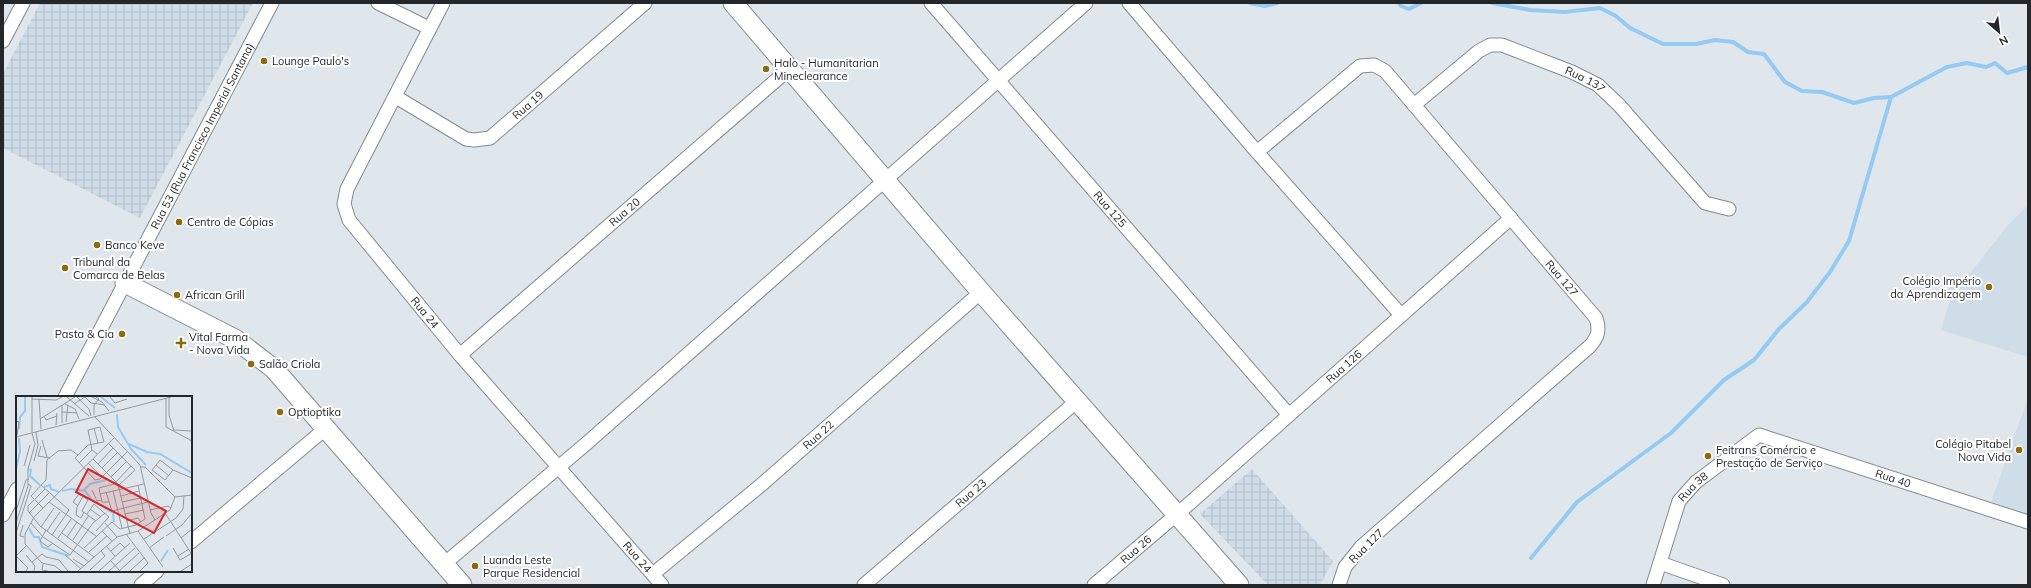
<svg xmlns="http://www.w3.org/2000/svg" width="2031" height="588" font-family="Mulish,sans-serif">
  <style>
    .built { fill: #cfdde9 }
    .industrial { fill: url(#industrial-grid) }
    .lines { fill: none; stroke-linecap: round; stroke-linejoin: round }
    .stream { stroke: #95caf3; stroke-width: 4 }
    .street-casing { stroke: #838a90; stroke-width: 15 }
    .secondary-casing { stroke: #838a90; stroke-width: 21 }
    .street { stroke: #fff; stroke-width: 13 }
    .secondary { stroke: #fff; stroke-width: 19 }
    .poi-dot { fill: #8d6a0d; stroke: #fff; stroke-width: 1.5 }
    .labels { text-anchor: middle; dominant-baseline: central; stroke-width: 4; stroke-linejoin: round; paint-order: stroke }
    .poi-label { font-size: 11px; fill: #242729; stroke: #fff; text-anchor: start }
    .street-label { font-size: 11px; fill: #242729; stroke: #fff }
    .inset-river { fill: none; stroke: #95caf3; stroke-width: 2 }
    .inset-road { fill: none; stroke: #949a9f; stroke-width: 1 }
    .view { fill: #d62828; fill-opacity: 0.15; stroke: #d62828; stroke-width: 2 }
    .inset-edge { fill: none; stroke: #242729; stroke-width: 2 }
  </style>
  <defs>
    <pattern id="industrial-grid" width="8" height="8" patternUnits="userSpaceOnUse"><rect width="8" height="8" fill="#cfdde9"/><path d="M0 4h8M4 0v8" fill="none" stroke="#b2bec8"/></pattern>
  </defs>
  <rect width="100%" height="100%" fill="#dfe7ed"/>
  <!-- built -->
  <g class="built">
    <polygon points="2028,205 2028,357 1941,330 1951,297 1940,294 1971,272 2009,224"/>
    <polygon points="2028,398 2028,515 1991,502"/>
  </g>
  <!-- industrial -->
  <g class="industrial">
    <polygon points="40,3 253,3 140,218 3,148 3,74"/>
    <polygon points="1252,469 1333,561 1320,585 1268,585 1200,514"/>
  </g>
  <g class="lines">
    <!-- stream -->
    <g class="stream">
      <polyline points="1250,3 1265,6 1277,3"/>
      <polyline points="1399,3 1401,6 1409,9 1421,3"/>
      <polyline points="1492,3 1530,10 1565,12 1600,8 1616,16 1630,28 1663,44 1696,44 1715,40 1733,42 1748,52 1764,54 1785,82 1802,91 1822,92 1854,103 1874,98 1891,97 1947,67 1967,63 1986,67 1995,63 2007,73 2028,67"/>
      <polyline points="1531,558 1577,502 1671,433 1724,380 1754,360 1779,329 1807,302 1830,272 1849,241 1891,97"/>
    </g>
    <!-- street casing -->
    <g class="street-casing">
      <g id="street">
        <polyline points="378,3 429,28"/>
        <path id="s1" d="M 443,3 L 347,189 L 344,204 L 349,220 L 460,355 L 662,585"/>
        <path id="s2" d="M 931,3 L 1289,415"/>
        <polyline points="1129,3 1257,152 1401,315"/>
        <polyline points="3,41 23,3"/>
        <path id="s3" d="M 396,97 L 466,139 L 474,140 L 490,138 L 645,3"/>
        <path id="s4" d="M 1414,105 L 1479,51 L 1490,45 L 1502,45 L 1572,72 L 1598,85 L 1619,105 L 1705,203 L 1729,209"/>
        <path id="s5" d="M 1257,152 L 1360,66 L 1374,65 L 1385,71 L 1596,318 C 1600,330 1598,337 1590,346 L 1361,547 L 1345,567 L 1339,585"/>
        <path id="s6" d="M 460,355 L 789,69"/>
        <path id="s7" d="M 65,397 L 272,3"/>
        <polyline points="3,515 17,489"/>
        <polyline points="191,542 325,429"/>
        <polyline points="1660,563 1723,585"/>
        <polyline points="444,564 587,443 1086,3"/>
        <path id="s8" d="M 653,574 L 761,485 L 981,292"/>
        <polyline points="141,585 157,571"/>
        <path id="s9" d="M 864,585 L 1077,401"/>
        <path id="s10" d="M 1094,585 L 1190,503 L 1511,218"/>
        <path id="s11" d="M 1653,585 L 1679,501 L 1696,482 L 1759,435 L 2028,522"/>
      </g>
    </g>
    <!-- secondary casing -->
    <g class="secondary-casing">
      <g id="secondary">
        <polyline points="733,3 981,292 1239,585"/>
        <polyline points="125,283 235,339 274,369 462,585"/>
      </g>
    </g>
    <!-- street -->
    <use href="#street" class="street"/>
    <!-- secondary -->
    <use href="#secondary" class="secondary"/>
  </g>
  <!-- markers -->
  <g class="poi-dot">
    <circle cx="264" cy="61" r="4"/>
    <circle cx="766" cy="69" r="4"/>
    <circle cx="179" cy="222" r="4"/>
    <circle cx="97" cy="245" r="4"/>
    <circle cx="65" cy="268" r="4"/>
    <circle cx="1989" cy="287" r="4"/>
    <circle cx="177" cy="295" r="4"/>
    <circle cx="122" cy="334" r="4"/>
    <path d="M179 337h4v4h4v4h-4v4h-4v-4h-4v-4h4z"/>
    <circle cx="251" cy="364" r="4"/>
    <circle cx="280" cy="412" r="4"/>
    <circle cx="2019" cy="450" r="4"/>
    <circle cx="1708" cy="456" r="4"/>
    <circle cx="475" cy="566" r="4"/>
  </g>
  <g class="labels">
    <!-- poi labels -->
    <g class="poi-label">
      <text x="272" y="61">Lounge Paulo's</text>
      <text x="774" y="63">Halo - Humanitarian<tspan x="774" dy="13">Mineclearance</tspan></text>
      <text x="187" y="222">Centro de Cópias</text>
      <text x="105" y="245">Banco Keve</text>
      <text x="73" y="262">Tribunal da<tspan x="73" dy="13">Comarca de Belas</tspan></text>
      <text x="1981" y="281" text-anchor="end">Colégio Império<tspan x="1981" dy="13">da Aprendizagem</tspan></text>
      <text x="185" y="295">African Grill</text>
      <text x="114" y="334" text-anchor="end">Pasta &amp; Cia</text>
      <text x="189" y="337">Vital Farma<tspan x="189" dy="13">- Nova Vida</tspan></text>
      <text x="259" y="364">Salão Criola</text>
      <text x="288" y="412">Optioptika</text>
      <text x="2011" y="444" text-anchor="end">Colégio Pitabel<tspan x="2011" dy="13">Nova Vida</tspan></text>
      <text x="1716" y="450">Feitrans Comércio e<tspan x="1716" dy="13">Prestação de Serviço</tspan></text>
      <text x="483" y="560">Luanda Leste<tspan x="483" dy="13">Parque Residencial</tspan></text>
    </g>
    <!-- street labels -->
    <g class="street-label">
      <text stroke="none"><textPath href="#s4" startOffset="199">Rua 137</textPath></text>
      <text stroke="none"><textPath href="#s3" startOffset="156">Rua 19</textPath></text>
      <text stroke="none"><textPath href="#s7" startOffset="295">Rua 53 (Rua Francisco Imperial Santana)</textPath></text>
      <text stroke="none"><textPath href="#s2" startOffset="273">Rua 125</textPath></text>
      <text stroke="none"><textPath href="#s6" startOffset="218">Rua 20</textPath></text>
      <text stroke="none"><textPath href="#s5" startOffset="433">Rua 127</textPath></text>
      <text stroke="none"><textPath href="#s1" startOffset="361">Rua 24</textPath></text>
      <text stroke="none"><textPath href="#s10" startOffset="332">Rua 126</textPath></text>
      <text stroke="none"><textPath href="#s8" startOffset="216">Rua 22</textPath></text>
      <text stroke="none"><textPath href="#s11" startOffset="333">Rua 40</textPath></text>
      <text stroke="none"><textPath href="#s11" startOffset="108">Rua 38</textPath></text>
      <text stroke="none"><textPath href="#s9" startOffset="141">Rua 23</textPath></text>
      <text transform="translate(1366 546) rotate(-45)">Rua 127</text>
      <text stroke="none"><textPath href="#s10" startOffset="55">Rua 26</textPath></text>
      <text stroke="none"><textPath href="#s1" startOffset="685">Rua 24</textPath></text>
    </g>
  </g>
  <!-- overview -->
  <g transform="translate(16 396)">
    <rect width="176" height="176" fill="#dfe7ed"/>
    <path class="inset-river" d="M 85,1 L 99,12M 101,18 L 102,31 L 115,53 L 130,69M 3,33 L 4,21 L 9,15 L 9,1M 113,48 L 131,56 L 144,58 L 176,77M 0,73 L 4,56 L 3,42M 12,73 L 15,74 L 14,80 L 24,89M 28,91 L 34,89 L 35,93 L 43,96M 68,94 L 74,88 L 90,84M 46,95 L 55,93 L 69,95 L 76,104 L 97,117 L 98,126M 13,132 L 18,141 L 23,141 L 26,151 L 53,160M 145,165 L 152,154"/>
    <path class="inset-road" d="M 51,1 L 73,20M 61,1 L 73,13 L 75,20M 69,1 L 75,7 L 89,9M 76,1 L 86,6 L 93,15M 94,1 L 99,7 L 111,3M 153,1 L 153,19 L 158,35M 150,2 L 150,31 L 176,45M 16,3 L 40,4 L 46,1M 23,3 L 25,33M 49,8 L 59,13 L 63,23M 58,8 L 69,1M 46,9 L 46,27M 46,16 L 61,17M 78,19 L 78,9 L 83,3 L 80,1M 28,20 L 30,24 L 41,20M 79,21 L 124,69 L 135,117 L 139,124M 24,23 L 59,1M 0,25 L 3,26 L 1,39M 50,26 L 52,9M 40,29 L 41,17M 84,31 L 88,46M 78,32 L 82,47M 158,34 L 176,35M 16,36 L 16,1M 0,41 L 155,1M 26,44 L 31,61M 88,46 L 72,49 L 59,62 L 79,84 L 84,83 L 111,56M 92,47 L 119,74 L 102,90M 25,50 L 22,60 L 34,62M 81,58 L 76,54 L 72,34 L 84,31M 77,63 L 102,88 L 114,138M 144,64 L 157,74 L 149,84 L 136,74 ZM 18,65 L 22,49 L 20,36M 63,67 L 76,54M 72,67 L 86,81M 82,68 L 97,52M 140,69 L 153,80M 8,70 L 14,49M 125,71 L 129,71 L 159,101M 86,72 L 102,56M 157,74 L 176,82M 95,81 L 111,65M 25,89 L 53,114 L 36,139M 29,93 L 12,110 L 12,115 L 24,130 L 73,166M 76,94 L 81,105 L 86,104M 97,95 L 106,132M 90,96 L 96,115 L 132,106M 84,98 L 128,88M 67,100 L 61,111 L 60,119 L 65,122 L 68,116M 105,100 L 123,95M 159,101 L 176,99M 33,106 L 80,140M 93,106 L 86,106 L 83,92 L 98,88 L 115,70M 106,106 L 125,102M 62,110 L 57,106 L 63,98 L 72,104 L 66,115 L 80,125M 27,112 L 15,100 L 30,84 L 31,64 L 42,55 L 55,54 L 62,59M 74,113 L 85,121M 134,114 L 152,110 L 155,112M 0,115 L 10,84 L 13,83M 13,117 L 33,97M 149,117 L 175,157M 71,118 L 78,108 L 93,121 L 80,135M 109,118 L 128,114M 110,125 L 122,122 L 125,126M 0,127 L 12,90 L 12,73 L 19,48 L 16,37M 15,127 L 27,141 L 54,159 L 77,127 L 89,117M 89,127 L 101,141M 7,129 L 4,140 L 8,141M 25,131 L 38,112M 30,134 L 24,145 L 32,151 L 37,147M 31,135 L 44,116M 86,135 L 96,145M 122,135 L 147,171M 0,137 L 15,90 L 12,88M 46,137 L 78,161M 110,138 L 132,167 L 124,175M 150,140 L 166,129 L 176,117M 51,141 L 61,126M 42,142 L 55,123M 165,142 L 176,133M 128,143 L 160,122 L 167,113 L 168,100M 57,144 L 73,119M 90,150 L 99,160M 68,152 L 96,126 L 104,133 L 120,129 L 129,123 L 122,89M 133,152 L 148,141M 157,152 L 164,164 L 176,157M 95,155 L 104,147 L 109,152M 73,156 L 91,140M 10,159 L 19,170 L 18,175M 49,159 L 65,173M 0,160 L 12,172 L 10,175M 0,160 L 10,150M 162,160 L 173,153M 57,163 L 68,170M 95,165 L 104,175M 16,166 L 26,158 L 30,161 L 43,164 L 52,175M 27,168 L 26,174 L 32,175M 74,174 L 89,160 L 85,155M 45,175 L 39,170 L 26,167 L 9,148 L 9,138 L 18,121 L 98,42M 62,175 L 101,141 L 122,135 L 154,114 L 159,101M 83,175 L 114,147M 93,175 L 119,152M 103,175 L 123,157M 114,175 L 128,162M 165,175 L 176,168"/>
    <path class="view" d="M 72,73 L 150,115 L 138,137 L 60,96 Z"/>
    <rect width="176" height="176" class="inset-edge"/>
  </g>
  <!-- border -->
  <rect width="2031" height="588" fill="none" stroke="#242729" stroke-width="8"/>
  <!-- north arrow -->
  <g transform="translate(1999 32) rotate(152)" stroke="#ffffff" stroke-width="3" paint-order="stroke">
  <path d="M0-3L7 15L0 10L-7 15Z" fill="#242729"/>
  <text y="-6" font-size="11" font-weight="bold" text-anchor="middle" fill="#242729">N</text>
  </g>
</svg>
